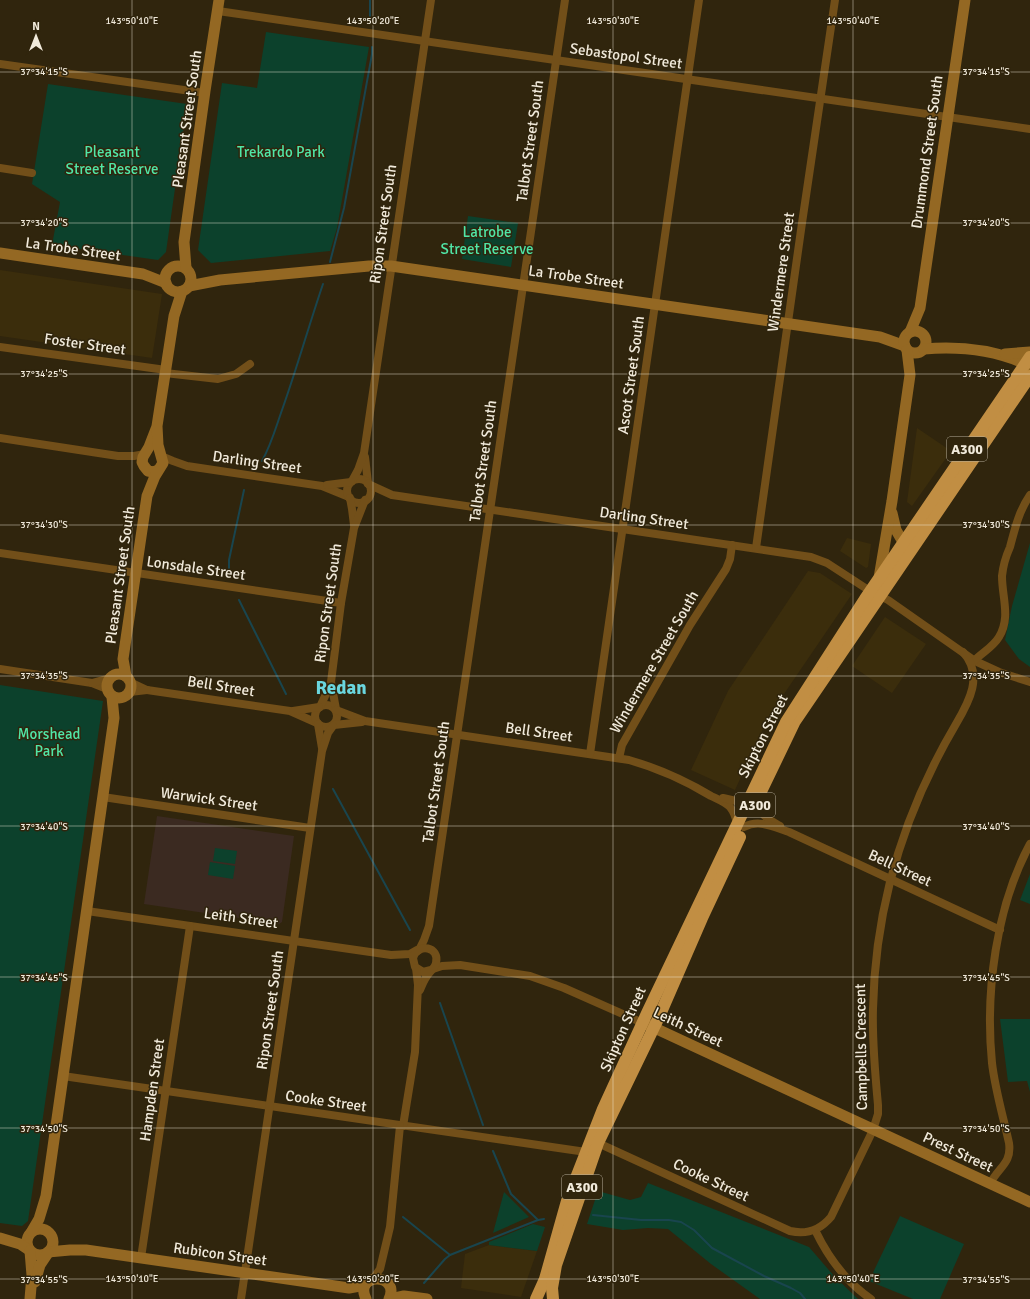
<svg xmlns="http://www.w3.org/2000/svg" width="1030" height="1299" font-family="Signika,sans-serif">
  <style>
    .built { fill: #3b2d0c }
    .education { fill: #3b2a21 }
    .green { fill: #0c412c }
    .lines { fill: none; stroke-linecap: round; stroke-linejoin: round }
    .stream { stroke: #19454e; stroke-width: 2 }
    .street { stroke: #724f19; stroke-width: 8 }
    .secondary { stroke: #946823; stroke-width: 11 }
    .highway { stroke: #c18e43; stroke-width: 12 }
    .ticks { fill: none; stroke: #f1eadb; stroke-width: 1; stroke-opacity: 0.45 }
    .labels { text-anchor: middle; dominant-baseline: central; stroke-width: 3; stroke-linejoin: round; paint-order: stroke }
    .shield { fill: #30250d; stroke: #b7af9d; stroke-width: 1 }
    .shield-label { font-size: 14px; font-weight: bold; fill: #f1eadb }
    .street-label { font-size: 15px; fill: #f1eadb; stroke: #30250d }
    .park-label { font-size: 15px; fill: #50e6a7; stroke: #30250d }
    .district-label { font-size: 19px; font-weight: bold; fill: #6ad6de; stroke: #30250d }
    .ticks-label { font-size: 10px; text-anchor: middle; fill: #f1eadb; stroke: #30250d; stroke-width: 3; stroke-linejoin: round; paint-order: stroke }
  </style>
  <rect width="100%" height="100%" fill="#30250d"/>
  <!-- built -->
  <g class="built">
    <polygon points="0,270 162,294 152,358 0,336"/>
    <polygon points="917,428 951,451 912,506 907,502"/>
    <polygon points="847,538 871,544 868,567 866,568 840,551"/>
    <polygon points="808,571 820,573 852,594 769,716 735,790 691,770 728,691"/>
    <polygon points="885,617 926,644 892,693 852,666"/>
    <polygon points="489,1245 537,1251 521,1297 461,1288 465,1254"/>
  </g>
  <!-- education -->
  <polygon class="education" points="157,816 294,836 282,922 279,924 144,904"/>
  <!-- green -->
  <g class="green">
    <polygon points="266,32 369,47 337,228 330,251 211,263 198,250 222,83 257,88"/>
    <polygon points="48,84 187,104 166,252 158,260 52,245 60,202 32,184"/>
    <polygon points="468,216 518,223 511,267 462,259"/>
    <polygon points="1030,543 1030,667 1019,659 1005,640 1012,606"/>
    <polygon points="0,685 103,701 28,1221 22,1226 0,1223"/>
    <polygon points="215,848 237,851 235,864 213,861"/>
    <polygon points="210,862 235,866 233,879 208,875"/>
    <polygon points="1030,874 1030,904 1020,900"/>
    <polygon points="1000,1019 1030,1019 1030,1092 1027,1081 1008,1082"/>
    <polygon points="648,1183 809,1247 834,1276 858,1299 760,1299 711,1264 668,1229 648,1228 623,1230 587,1224 598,1191 630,1200 641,1197"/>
    <polygon points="504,1192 529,1217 493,1233"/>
    <polygon points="900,1216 964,1244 940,1299 913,1299 869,1281"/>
    <polygon points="533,1224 545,1227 537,1251 489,1245 489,1242"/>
  </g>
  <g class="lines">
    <!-- stream -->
    <g class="stream">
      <polyline points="370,17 370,0"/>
      <polyline points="330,262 344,208 372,54 372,47"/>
      <path d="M 262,461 C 271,445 276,427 282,410 C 297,368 309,325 323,284"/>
      <polyline points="229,575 229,560 244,490"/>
      <polyline points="239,600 286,694"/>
      <polyline points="333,789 410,930"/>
      <polyline points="440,1003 483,1125"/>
      <polyline points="493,1151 511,1194 538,1220 544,1219"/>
      <polyline points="593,1215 641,1220 669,1220 681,1222 694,1230 712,1248 764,1276 791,1288 800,1293 805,1299"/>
      <polyline points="403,1217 450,1255"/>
      <polyline points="424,1283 445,1259 450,1255 538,1220"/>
    </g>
    <!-- street -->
    <g class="street">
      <polyline points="218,11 1030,129"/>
      <polyline points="0,64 205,93"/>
      <polyline points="0,168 32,173"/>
      <polyline points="0,347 166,370"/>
      <polyline points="165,373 218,379 236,374 250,364"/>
      <polyline points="0,438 118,456 134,456 145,454"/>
      <polyline points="161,456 173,461 187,466 322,486 349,497"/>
      <polyline points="365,457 368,483"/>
      <circle cx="359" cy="491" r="12"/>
      <polyline points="352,481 358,470 364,453 431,0"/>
      <polyline points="368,484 392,495 811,557 827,563 870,591 888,600 975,661 999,672 1030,682"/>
      <polyline points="327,485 351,482"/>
      <polyline points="350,498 352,509 354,525"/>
      <polyline points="756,548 802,223 835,0"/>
      <polyline points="0,553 341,603"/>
      <path d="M 975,660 C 983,652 993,647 999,637 C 1011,617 1002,598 1002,576 C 1003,566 1006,556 1010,547 C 1015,528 1019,511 1030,495"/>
      <polyline points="0,669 92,683 107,689"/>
      <polyline points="130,682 147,690 290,711 317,723"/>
      <polyline points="92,683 110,678"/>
      <polyline points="130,692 147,690"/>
      <circle cx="326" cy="716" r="11"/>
      <polyline points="320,707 331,683"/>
      <polyline points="336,709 331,682 341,603 354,528 365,500"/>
      <path d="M 336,710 L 365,721 L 629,760 C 657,768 686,781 711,796 C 717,799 725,802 730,807 C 734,812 736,818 737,824"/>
      <polyline points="293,711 319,707"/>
      <polyline points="318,724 322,748"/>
      <polyline points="334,725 362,722"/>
      <polyline points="590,754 699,0"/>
      <polyline points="619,758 622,745 690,625 726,569 730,559 732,545"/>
      <polyline points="103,797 310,828"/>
      <polyline points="723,798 736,801 749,797"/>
      <path d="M 757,800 C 760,816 767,818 780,826"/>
      <path d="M 744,827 C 759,819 774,827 789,832 L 1000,930"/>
      <polyline points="87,911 391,955 410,954 417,950"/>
      <polyline points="419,950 424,940 429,926 565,0"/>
      <polyline points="433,969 442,966 460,965 530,976 564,988 643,1023"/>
      <path d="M 420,990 C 422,985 424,980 427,976 C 430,971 435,968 436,963 C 440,947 418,942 413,958 L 415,967 L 423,972 L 431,970"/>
      <polyline points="63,1076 586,1152"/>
      <polyline points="403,1126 415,1052 418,985 416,968"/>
      <path d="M 598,1143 L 790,1231 C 807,1235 820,1230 831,1217 L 873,1130 L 878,1114 L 878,1105 C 875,1073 872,1041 873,1009 C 875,906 904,812 956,724 C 969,702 984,675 963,652"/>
      <path d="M 990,1184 C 998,1167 1012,1164 1009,1143 C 1003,1116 995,1089 992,1063 C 985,992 996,907 1030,844"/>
      <path d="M 815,1230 C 828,1257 846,1282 871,1299"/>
      <polyline points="141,1258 190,926"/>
      <polyline points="373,1279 380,1269 390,1227 400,1126"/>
      <polyline points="241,1299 322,751 328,733 333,726"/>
    </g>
    <!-- secondary -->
    <g class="secondary">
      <polyline points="0,253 143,274 166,283"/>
      <circle cx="178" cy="279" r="13"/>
      <polyline points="186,268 184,242 205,91 219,0"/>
      <polyline points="189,286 220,280 369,266 391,266 880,337 905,346"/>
      <circle cx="915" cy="342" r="11"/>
      <polyline points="910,332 920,308 965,0"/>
      <path d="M 924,349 C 960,346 997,350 1030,366"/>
      <polyline points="1005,354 1030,352"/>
      <polyline points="156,429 149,447 143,457 142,462 144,466 148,471 153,472 158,470"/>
      <polyline points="892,513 896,530 907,549"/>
      <polyline points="879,578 892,501 910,375 907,350"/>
      <circle cx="119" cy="686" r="12"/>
      <polyline points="126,676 123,659 147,496 155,476 163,463 158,445 157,426 174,316 182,291"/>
      <polyline points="646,1024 1030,1202"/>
      <circle cx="40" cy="1242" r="13"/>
      <polyline points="32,1231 39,1219 46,1196 114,718 112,697"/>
      <polyline points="0,1238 20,1244 29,1250"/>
      <polyline points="30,1251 32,1275 30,1299"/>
      <polyline points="48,1252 70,1250 86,1250 349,1288 360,1286 369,1281"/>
      <polyline points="35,1282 40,1265 48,1253"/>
      <path d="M 366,1299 C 353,1272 401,1273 389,1299"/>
      <polyline points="390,1299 404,1296 427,1299"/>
    </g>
    <!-- highway -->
    <g class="highway">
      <polyline points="757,800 795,721 1030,376"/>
      <polyline points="536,1299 545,1279 567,1201 603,1109 648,1011 786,722 865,599 1030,357"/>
      <polyline points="553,1299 552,1288 556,1265 598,1143 659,1017 702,918 740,837"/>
    </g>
  </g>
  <!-- ticks -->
  <path class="ticks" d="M 132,0 L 132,1299M 373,0 L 373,1299M 613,0 L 613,1299M 853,0 L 853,1299M 0,72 L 1030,72M 0,223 L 1030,223M 0,374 L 1030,374M 0,525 L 1030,525M 0,676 L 1030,676M 0,826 L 1030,826M 0,977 L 1030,977M 0,1128 L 1030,1128M 0,1279 L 1030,1279"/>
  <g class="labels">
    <!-- shield labels -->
    <g class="shield">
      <rect x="947" y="437" width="40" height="24" rx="3"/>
      <rect x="735" y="793" width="40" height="24" rx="3"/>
      <rect x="562" y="1175" width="40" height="24" rx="3"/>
    </g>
    <g class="shield-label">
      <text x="967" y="449">A300</text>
      <text x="755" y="805">A300</text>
      <text x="582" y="1187">A300</text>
    </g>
    <!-- street labels -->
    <g class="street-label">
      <text transform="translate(626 56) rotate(8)">Sebastopol Street</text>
      <text transform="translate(187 119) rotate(-82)">Pleasant Street South</text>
      <text transform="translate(530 141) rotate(-82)">Talbot Street South</text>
      <text transform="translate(927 152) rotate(-82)">Drummond Street South</text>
      <text transform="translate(383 224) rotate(-82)">Ripon Street South</text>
      <text transform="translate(73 249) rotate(8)">La Trobe Street</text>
      <text transform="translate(781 272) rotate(-82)">Windermere Street</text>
      <text transform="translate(576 277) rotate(8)">La Trobe Street</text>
      <text transform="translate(85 344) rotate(8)">Foster Street</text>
      <text transform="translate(631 375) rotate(-82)">Ascot Street South</text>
      <text transform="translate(483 461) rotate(-82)">Talbot Street South</text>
      <text transform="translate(257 462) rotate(8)">Darling Street</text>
      <text transform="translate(644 518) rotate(8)">Darling Street</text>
      <text transform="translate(196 568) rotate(8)">Lonsdale Street</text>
      <text transform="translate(120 575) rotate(-82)">Pleasant Street South</text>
      <text transform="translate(328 603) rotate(-82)">Ripon Street South</text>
      <text transform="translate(654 662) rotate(-60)">Windermere Street South</text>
      <text transform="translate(221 686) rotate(9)">Bell Street</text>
      <text transform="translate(539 732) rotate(8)">Bell Street</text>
      <text transform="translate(763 736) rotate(-63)">Skipton Street</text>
      <text transform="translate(436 782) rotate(-82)">Talbot Street South</text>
      <text transform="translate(209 799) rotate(8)">Warwick Street</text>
      <text transform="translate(900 868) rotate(25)">Bell Street</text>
      <text transform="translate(241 918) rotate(8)">Leith Street</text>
      <text transform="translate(270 1010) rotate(-82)">Ripon Street South</text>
      <text transform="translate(688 1027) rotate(25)">Leith Street</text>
      <text transform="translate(623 1029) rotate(-66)">Skipton Street</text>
      <text transform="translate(861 1047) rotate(-91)">Campbells Crescent</text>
      <text transform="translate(152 1090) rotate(-82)">Hampden Street</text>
      <text transform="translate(326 1101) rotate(8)">Cooke Street</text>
      <text transform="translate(958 1152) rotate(25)">Prest Street</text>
      <text transform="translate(711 1180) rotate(25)">Cooke Street</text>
      <text transform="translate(220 1254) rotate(8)">Rubicon Street</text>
    </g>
    <!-- park labels -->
    <g class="park-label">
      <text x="112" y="152">Pleasant<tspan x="112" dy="17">Street Reserve</tspan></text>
      <text x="281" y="152">Trekardo Park</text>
      <text x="487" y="232">Latrobe<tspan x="487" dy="17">Street Reserve</tspan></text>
      <text x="49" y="734">Morshead<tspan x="49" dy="17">Park</tspan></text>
    </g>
    <!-- district labels -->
    <g class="district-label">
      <text x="341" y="688">Redan</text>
    </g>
  </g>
  <g class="ticks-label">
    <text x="132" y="24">143°50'10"E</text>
    <text x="373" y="24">143°50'20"E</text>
    <text x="613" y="24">143°50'30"E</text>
    <text x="853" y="24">143°50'40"E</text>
    <text x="44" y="75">37°34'15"S</text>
    <text x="986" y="75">37°34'15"S</text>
    <text x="44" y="226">37°34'20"S</text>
    <text x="986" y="226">37°34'20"S</text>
    <text x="44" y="377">37°34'25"S</text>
    <text x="986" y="377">37°34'25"S</text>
    <text x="44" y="528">37°34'30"S</text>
    <text x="986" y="528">37°34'30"S</text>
    <text x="44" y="679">37°34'35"S</text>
    <text x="986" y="679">37°34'35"S</text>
    <text x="44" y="830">37°34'40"S</text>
    <text x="986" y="830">37°34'40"S</text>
    <text x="44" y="981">37°34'45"S</text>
    <text x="986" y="981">37°34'45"S</text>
    <text x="44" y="1132">37°34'50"S</text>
    <text x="986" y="1132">37°34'50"S</text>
    <text x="132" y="1282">143°50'10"E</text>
    <text x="373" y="1282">143°50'20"E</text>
    <text x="613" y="1282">143°50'30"E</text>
    <text x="853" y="1282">143°50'40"E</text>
    <text x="44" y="1283">37°34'55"S</text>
    <text x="986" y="1283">37°34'55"S</text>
  </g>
  <!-- north arrow -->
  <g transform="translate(36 36)" stroke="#30250d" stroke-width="3" paint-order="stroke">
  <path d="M0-3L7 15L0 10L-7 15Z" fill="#f1eadb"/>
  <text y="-6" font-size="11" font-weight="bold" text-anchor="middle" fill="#f1eadb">N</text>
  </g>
</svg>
